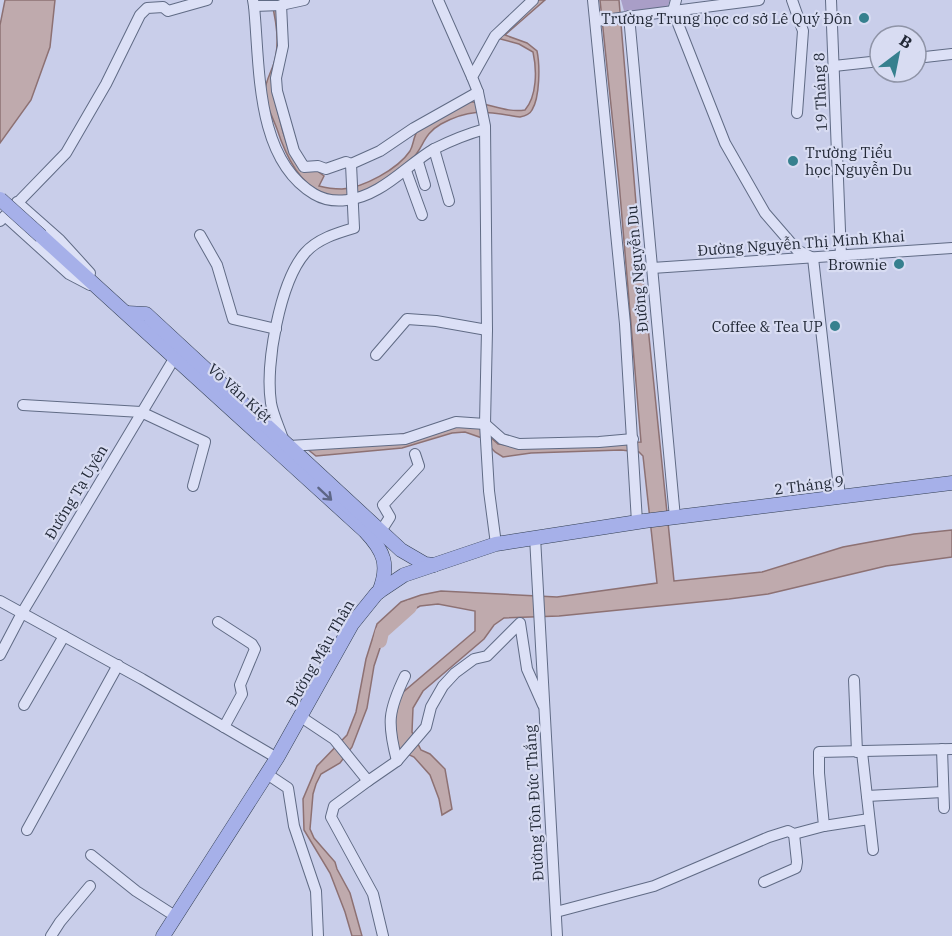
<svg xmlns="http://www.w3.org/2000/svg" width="952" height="936" font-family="'IBM Plex Serif',serif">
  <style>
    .green { fill: #a99ec7 }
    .water { fill: #bfaaad; stroke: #8d7173; stroke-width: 1.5 }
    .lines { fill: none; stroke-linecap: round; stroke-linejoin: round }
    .river { stroke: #bfaaad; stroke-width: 14 }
    .minor-casing { stroke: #606b85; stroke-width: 12 }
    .major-casing { stroke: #333f53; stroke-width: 15 }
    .minor { stroke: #dce0f6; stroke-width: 10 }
    .major { stroke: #a6b0e9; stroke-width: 14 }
    .major-bridge-casing { stroke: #333f53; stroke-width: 15; stroke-linecap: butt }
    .major-bridge { stroke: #a6b0e9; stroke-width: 14 }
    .oneway { stroke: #5d6687 }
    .poi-dot { fill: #36808e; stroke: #d8dcf2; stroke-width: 2 }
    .labels { text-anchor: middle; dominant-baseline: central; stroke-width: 4.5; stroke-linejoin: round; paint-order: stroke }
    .poi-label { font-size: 15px; fill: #222937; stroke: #d8dcf2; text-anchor: end }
    .street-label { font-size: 15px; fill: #222937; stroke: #d8dcf2 }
  </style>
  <rect width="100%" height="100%" fill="#c9ceea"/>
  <!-- green -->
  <polygon class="green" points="621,0 670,0 667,8 628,13 624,11"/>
  <!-- water -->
  <g class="water">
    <polygon points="5,0 55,0 50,47 31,100 0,143 0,25"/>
    <path d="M 271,0 L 275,0 L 278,8 L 280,53 L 273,93 L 283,132 L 289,150 L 324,176 L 319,186 C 326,188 334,189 342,189 C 363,188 398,169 410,151 C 414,144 413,137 418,130 C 431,122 458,100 473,102 C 491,104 507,113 525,110 C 537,96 537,70 533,52 L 519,44 L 497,38 L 536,0 L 545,0 L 505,35 L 527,43 L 537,51 C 540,65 540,97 532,110 C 530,114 525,116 520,117 C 487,112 472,107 441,124 C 423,134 424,147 412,159 C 407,165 398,171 391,176 C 331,217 297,191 277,129 C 273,118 266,105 265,94 C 264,83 271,73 274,63 C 280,44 276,19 271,0 Z"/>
    <polygon points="600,0 619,0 639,239 674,581 762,572 843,547 914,534 952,530 952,557 886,566 768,594 729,599 559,616 504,618 494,625 484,639 423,691 413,708 412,732 421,750 430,754 445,769 452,809 442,815 439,799 430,775 414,757 401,751 394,738 395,718 401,694 475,631 475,611 438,604 420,606 392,622 384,636 374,666 367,708 352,747 340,763 321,774 316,784 313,794 310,829 314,838 335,862 337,869 350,893 362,936 352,936 345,912 330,873 304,830 303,799 317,766 347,735 356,712 366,659 377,624 401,602 421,595 441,591 557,597 657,583 643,456 639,452 621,450 531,453 503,457 495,452 482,438 465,432 452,433 402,448 316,456 306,448 326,447 456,425 479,427 498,444 517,446 641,442 619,182"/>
  </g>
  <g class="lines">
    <!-- river -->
    <polyline class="river" points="380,641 382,632 410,607"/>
    <!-- minor casing -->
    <g class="minor-casing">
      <g id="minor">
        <polyline points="253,0 254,6 281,5 304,0"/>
        <polyline points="438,0 472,77"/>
        <polyline points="593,0 625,324 637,522"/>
        <polyline points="676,0 673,11 725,143 765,213 797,250 813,258 840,497"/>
        <polyline points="792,0 803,31 797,113"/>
        <polyline points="831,0 841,256"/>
        <polyline points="281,5 283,46 276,78 277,91 294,151 304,167 318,166 326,169 346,162 351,164"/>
        <path d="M 254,6 C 260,66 255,159 314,194 C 334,206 359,200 378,189 C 398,178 415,160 434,149 C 450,141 467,134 485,129"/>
        <polyline points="629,16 675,518"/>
        <polyline points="596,21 759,0"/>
        <polyline points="916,58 952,54"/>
        <polyline points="834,66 880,61"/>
        <polyline points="434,149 449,201"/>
        <polyline points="418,162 425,185"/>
        <polyline points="406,171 422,215"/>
        <polyline points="17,202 60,240 90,273"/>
        <polyline points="5,216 69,274 90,285"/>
        <polyline points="0,221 66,153 106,84 140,15 147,8 163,7 168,11 207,0"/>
        <polyline points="200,235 217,265 233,319 276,329"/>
        <polyline points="652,268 952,248"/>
        <polyline points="376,355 407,319 436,321 487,330"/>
        <polyline points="23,405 141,412 205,442 193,486"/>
        <path d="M 284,442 C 280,429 273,415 271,403 C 265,364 280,282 305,253 C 317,239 337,233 354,228 L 351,164 L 380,151 L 414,128 L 478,92"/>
        <polyline points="289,446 405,439 456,422 485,424 502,439 519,444 599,442 633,439"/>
        <polyline points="381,531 390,517 383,505 419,466 415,454"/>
        <polyline points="535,537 557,936"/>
        <polyline points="496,544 489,491 485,424 487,330 485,126 478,92 472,77 495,36 533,0"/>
        <polyline points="0,601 142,679 277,758"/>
        <polyline points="218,622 252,644 255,649 240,685 242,694 224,727"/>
        <polyline points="0,655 22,613 178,352"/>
        <polyline points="854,680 857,752"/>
        <polyline points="24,705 64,636"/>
        <polyline points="301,717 334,739 368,781 397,761 426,727 431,707 443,686 455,673 474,659 487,656 520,623 527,669 543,705"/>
        <polyline points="942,749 944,808"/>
        <polyline points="862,752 873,850"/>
        <path d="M 397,761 C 387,723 388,711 405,676"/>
        <polyline points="267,774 288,788 294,826 316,891 318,936"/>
        <polyline points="368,781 334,806 331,817 373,894 383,936"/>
        <polyline points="867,796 943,792"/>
        <polyline points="824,826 869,819"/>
        <polyline points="27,830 118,665"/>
        <polyline points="91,855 136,891 175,916"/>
        <polyline points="764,882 796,868 797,862 794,834"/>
        <polyline points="556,912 654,886 769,837 788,831 794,834 824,826 819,773 819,752 952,749"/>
        <polyline points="51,936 60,922 90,886"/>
      </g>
    </g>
    <!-- major casing -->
    <g class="major-casing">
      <g id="major">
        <path d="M 41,236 L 365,531 C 384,551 390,565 379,592"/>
        <polyline points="127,313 146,314 401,550 425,564 434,565"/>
        <polyline points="163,936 277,758 352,624 377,593 404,575 496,544 644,521 952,483"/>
      </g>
    </g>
    <!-- minor -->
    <use href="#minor" class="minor"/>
    <!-- major -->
    <use href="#major" class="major"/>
    <!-- major-bridge casing -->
    <g class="major-bridge-casing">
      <polyline id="major-bridge" points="0,199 41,236"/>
    </g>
    <!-- major-bridge -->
    <use href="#major-bridge" class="major-bridge"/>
  </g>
  <!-- one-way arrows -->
  <defs><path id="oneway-shaft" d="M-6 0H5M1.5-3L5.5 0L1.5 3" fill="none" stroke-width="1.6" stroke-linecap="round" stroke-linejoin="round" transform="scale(1.5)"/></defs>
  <use class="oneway" href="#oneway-shaft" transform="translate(325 494) rotate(43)"/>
  <!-- markers -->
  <g class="poi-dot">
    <circle cx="864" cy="18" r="6"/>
    <circle cx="793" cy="161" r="6"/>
    <circle cx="899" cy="264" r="6"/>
    <circle cx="835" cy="326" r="6"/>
  </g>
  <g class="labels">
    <!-- poi labels -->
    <g class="poi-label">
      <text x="852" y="18">Trường Trung học cơ sở Lê Quý Đôn</text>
      <text x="805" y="152" text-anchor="start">Trường Tiểu<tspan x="805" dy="17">học Nguyễn Du</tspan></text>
      <text x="887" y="264">Brownie</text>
      <text x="823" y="326">Coffee &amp; Tea UP</text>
    </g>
    <!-- street labels -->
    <g class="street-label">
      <text transform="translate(820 92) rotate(-92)">19 Tháng 8</text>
      <text transform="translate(801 243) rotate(-4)">Đường Nguyễn Thị Minh Khai</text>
      <text transform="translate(637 269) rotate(-95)">Đường Nguyễn Du</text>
      <text transform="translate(240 393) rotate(42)">Võ Văn Kiệt</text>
      <text transform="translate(809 485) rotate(-7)">2 Tháng 9</text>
      <text transform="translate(76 492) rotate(-59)">Đường Tạ Uyên</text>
      <text transform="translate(320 653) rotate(-60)">Đường Mậu Thân</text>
      <text transform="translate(534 803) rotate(-93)">Đường Tôn Đức Thắng</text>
    </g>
  </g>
  <!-- north arrow -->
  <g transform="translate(898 54) rotate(32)"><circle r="28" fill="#d8dcf2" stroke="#8f94a7" stroke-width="1.5"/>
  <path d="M0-4.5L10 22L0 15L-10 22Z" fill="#36808e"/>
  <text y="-9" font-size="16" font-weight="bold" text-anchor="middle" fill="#222937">B</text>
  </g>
</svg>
